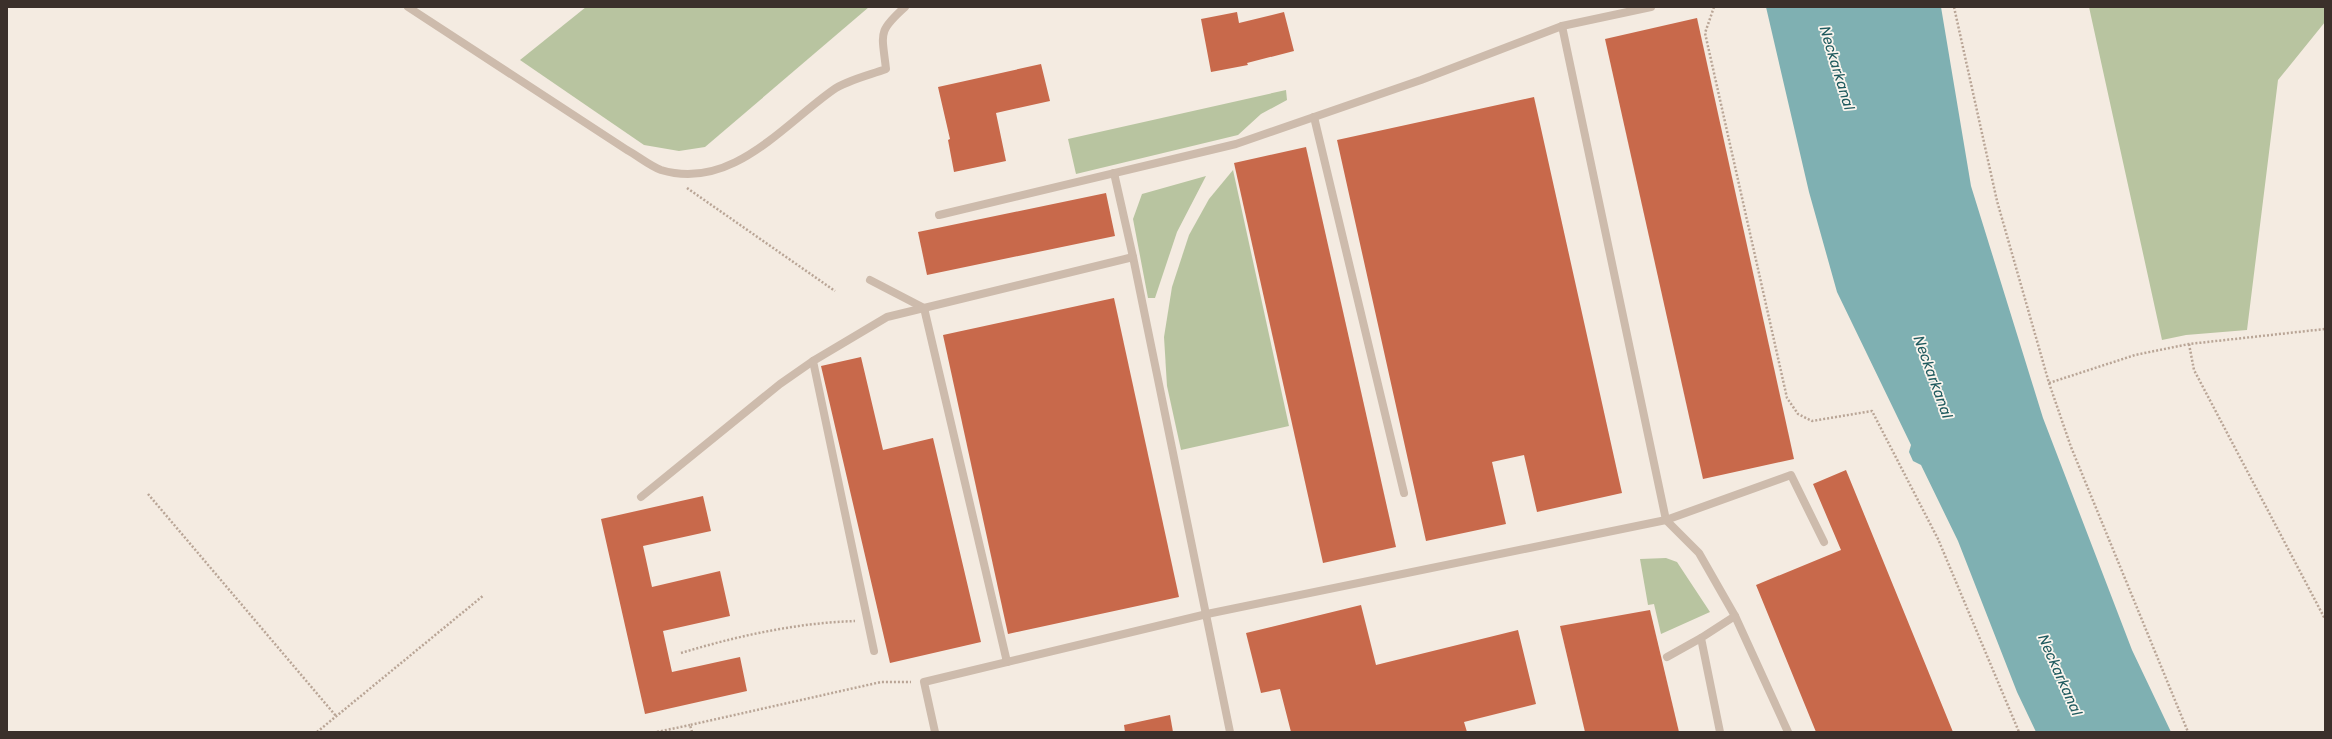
<svg xmlns="http://www.w3.org/2000/svg" width="2332" height="739" font-family="Rubik,sans-serif">
  <style>
    .green { fill: #b8c4a0 }
    .water { fill: #7fb0b2 }
    .building { fill: #c8694b }
    .lines { fill: none; stroke-linecap: round; stroke-linejoin: round }
    .path { stroke: #b9a596; stroke-width: 2.5; stroke-dasharray: 2 2; stroke-linecap: butt }
    .lane { stroke: #cdbbac; stroke-width: 8 }
    .labels { text-anchor: middle; dominant-baseline: central; stroke-width: 3.5; stroke-linejoin: round; paint-order: stroke }
    .water-label { font-size: 15px; font-style: italic; fill: #1f5a5e; stroke: #fbf5ee }
  </style>
  <rect width="100%" height="100%" fill="#f4ebe1"/>
  <!-- green -->
  <g class="green">
    <polygon points="586,7 869,7 705,147 679,151 644,145 520,60"/>
    <polygon points="2089,7 2325,7 2325,22 2278,80 2247,330 2186,335 2162,340"/>
    <polygon points="1286,90 1287,100 1261,114 1238,135 1076,174 1068,139"/>
    <polygon points="1233,170 1289,426 1181,450 1167,386 1164,337 1172,287 1189,235 1209,199"/>
    <polygon points="1206,176 1177,232 1155,298 1148,298 1133,219 1142,194"/>
    <polygon points="1666,558 1677,562 1710,612 1661,634 1654,604 1648,605 1640,559"/>
  </g>
  <!-- water -->
  <polygon class="water" points="1766,7 1941,7 1971,186 2043,418 2132,650 2171,732 2036,732 2017,692 1958,541 1921,465 1913,461 1909,452 1911,445 1837,292 1809,192"/>
  <!-- building -->
  <g class="building">
    <polygon points="1237,12 1239,23 1284,12 1294,51 1247,63 1248,65 1211,72 1201,19"/>
    <polygon points="1697,18 1794,459 1703,479 1605,39"/>
    <polygon points="1041,64 1050,101 996,113 1006,161 954,172 948,140 950,139 938,87"/>
    <polygon points="1534,97 1622,493 1537,512 1524,455 1492,462 1506,524 1426,541 1337,140"/>
    <polygon points="1306,147 1396,547 1323,563 1234,163"/>
    <polygon points="1106,193 1115,236 927,275 918,232"/>
    <polygon points="1114,298 1179,597 1008,634 943,335"/>
    <polygon points="861,357 883,450 933,438 981,642 890,663 821,366"/>
    <polygon points="1846,470 1953,732 1816,732 1756,585 1841,550 1813,484"/>
    <polygon points="703,496 711,531 643,546 652,587 720,571 730,616 663,631 672,672 740,657 747,691 645,714 601,519"/>
    <polygon points="1361,605 1376,665 1518,630 1536,704 1464,722 1467,732 1291,732 1280,689 1261,693 1246,633"/>
    <polygon points="1650,610 1679,732 1585,732 1560,626"/>
    <polygon points="1170,715 1173,732 1125,732 1124,725"/>
  </g>
  <g class="lines">
    <!-- path -->
    <g class="path">
      <polyline points="1714,7 1705,33 1787,398 1798,414 1812,421 1872,411 1938,539 2019,732"/>
      <polyline points="1954,7 1997,201 2049,383 2071,447 2188,732"/>
      <polyline points="687,188 835,291"/>
      <polyline points="2189,344 2194,370 2325,619"/>
      <polyline points="2049,383 2135,355 2189,344 2325,329"/>
      <polyline points="148,494 336,716"/>
      <path d="M 681,653 C 737,636 796,623 855,621"/>
      <polyline points="317,732 484,595"/>
      <polyline points="657,732 690,725"/>
      <polyline points="692,732 690,725 881,682 911,682"/>
    </g>
    <!-- lane -->
    <g class="lane">
      <path d="M 408,7 L 627,150 C 638,156 650,166 661,170 C 731,191 782,126 833,90 C 847,80 870,75 886,69 C 882,33 877,32 905,7"/>
      <polyline points="1562,26 1666,520 1699,553 1735,616 1788,732"/>
      <polyline points="1314,117 1404,493"/>
      <polyline points="1114,173 1133,257 1230,732"/>
      <polyline points="939,215 1236,144 1421,80 1562,26 1651,7"/>
      <polyline points="870,280 924,308"/>
      <polyline points="924,308 1007,662"/>
      <polyline points="641,497 780,384 813,361"/>
      <polyline points="874,651 813,361 887,317 1133,257"/>
      <polyline points="1667,657 1701,638"/>
      <polyline points="935,732 924,682 1207,614 1666,520 1791,475 1824,542"/>
      <polyline points="1720,732 1701,638 1735,616"/>
    </g>
  </g>
  <g class="labels">
    <!-- water labels -->
    <g class="water-label">
      <text transform="translate(1837 68) rotate(73)">Neckarkanal</text>
      <text transform="translate(1933 377) rotate(70)">Neckarkanal</text>
      <text transform="translate(2060 675) rotate(66)">Neckarkanal</text>
    </g>
  </g>
  <!-- border -->
  <rect width="2332" height="739" fill="none" stroke="#3b302b" stroke-width="16"/>
</svg>
